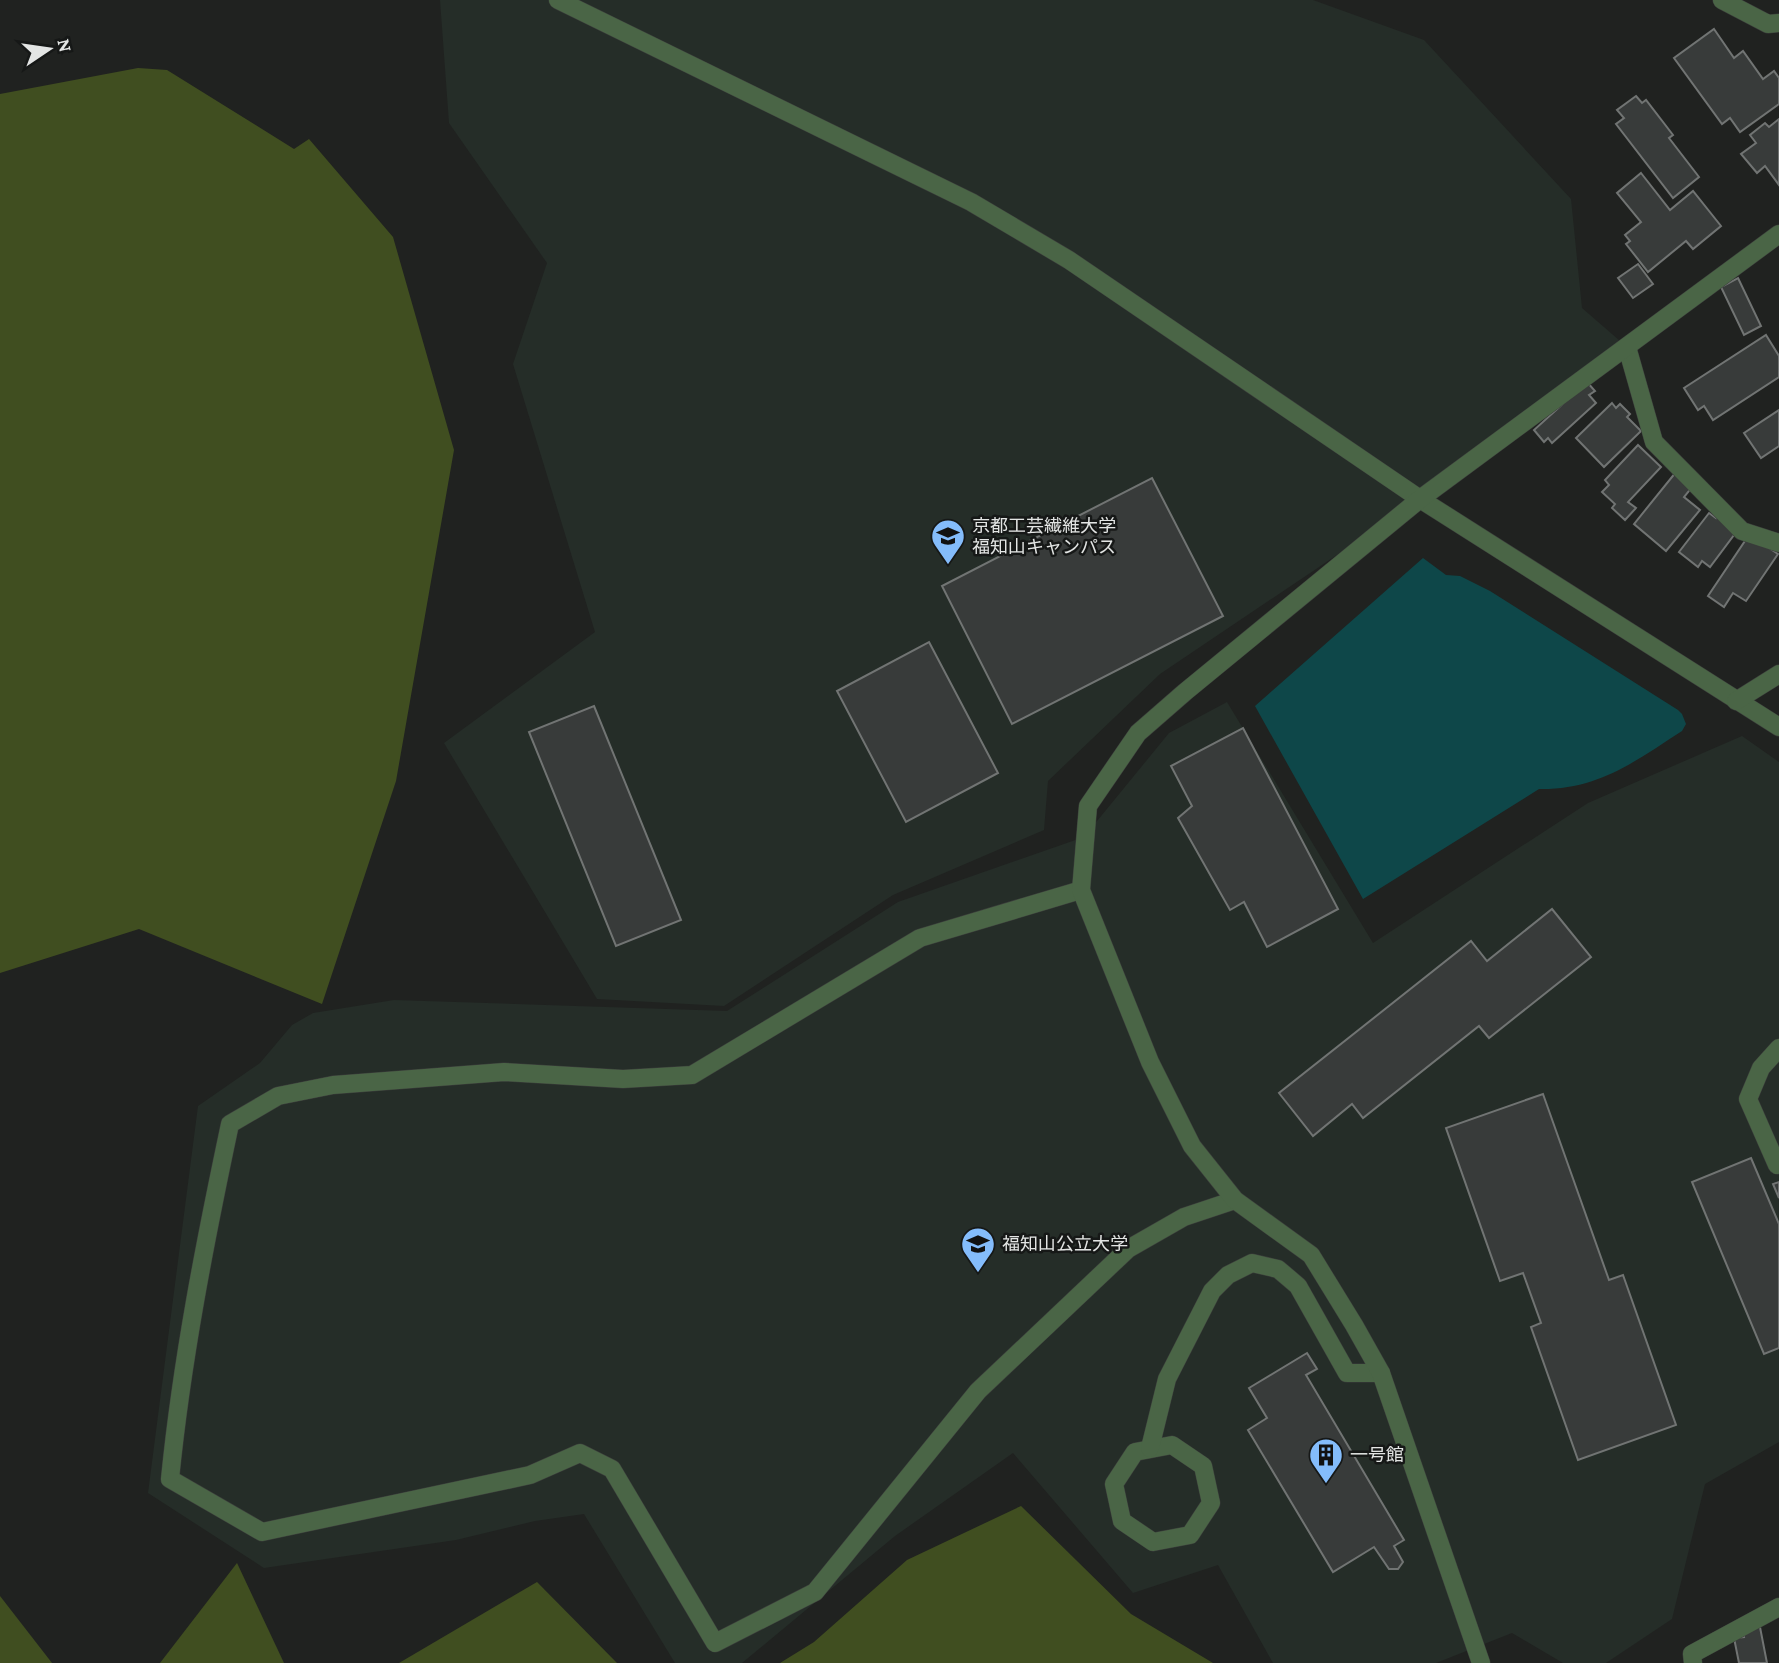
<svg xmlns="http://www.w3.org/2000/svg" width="1779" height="1663" font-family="'Crimson Pro','Noto Sans JP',serif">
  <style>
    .built { fill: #252d28 }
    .green { fill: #404e20 }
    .water { fill: #0e4749 }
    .building { fill: #383b3a; stroke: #717473; stroke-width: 2 }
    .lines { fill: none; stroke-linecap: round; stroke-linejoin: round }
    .minor-casing { stroke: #3b3d3b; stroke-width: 19 }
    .minor { stroke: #4a6546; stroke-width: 18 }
    .labels { text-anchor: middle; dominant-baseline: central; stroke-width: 5; stroke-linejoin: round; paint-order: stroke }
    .poi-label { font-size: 18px; fill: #e3e5e4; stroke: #161817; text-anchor: start }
  </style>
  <rect width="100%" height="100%" fill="#202220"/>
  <!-- built -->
  <g class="built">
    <polygon points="440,0 1313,0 1424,40 1571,199 1582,308 1627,347 1420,499 1160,674 1048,781 1044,830 893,895 724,1006 597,999 444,743 595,632 513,364 547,263 449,123"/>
    <polygon points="1227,702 1373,943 1588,803 1742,736 1779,762 1779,1442 1705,1484 1672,1619 1606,1663 1563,1663 1512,1633 1436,1663 1273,1663 1218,1565 1133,1593 1013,1453 895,1536 742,1663 675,1663 584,1514 535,1521 456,1540 264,1568 148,1493 198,1106 260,1063 292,1025 313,1013 394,1000 727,1011 898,902 1084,837 1169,733"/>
  </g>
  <!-- green -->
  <g class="green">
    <polygon points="138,68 167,70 294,149 309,139 393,237 454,450 396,781 322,1004 139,929 0,973 0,94"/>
    <polygon points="1021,1506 1131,1614 1213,1663 780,1663 814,1642 907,1560"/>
    <polygon points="237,1563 284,1663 160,1663"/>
    <polygon points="537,1582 617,1663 399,1663"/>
    <polygon points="0,1596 52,1663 0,1663"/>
  </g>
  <!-- water -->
  <path class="water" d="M 1423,558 L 1446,575 L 1460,576 L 1490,591 L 1678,710 L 1682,714 L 1686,724 L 1682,731 C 1634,762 1598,790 1539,789 L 1363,899 L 1255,706 Z"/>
  <!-- building -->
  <g class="building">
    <polygon points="1714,29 1734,58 1743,51 1763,79 1774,71 1779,78 1779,104 1740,132 1730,118 1722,124 1674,58"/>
    <polygon points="1636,96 1642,103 1646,100 1673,135 1669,138 1699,177 1673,198 1616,124 1624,118 1617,110"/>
    <polygon points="1779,119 1779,185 1765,166 1757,173 1741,154 1756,143 1750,135 1765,123 1769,127"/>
    <polygon points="1641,173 1670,210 1693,191 1721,226 1693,249 1686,241 1648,272 1626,244 1630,241 1625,235 1641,222 1617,193"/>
    <polygon points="1638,264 1653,284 1633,298 1618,278"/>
    <polygon points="1738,278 1761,326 1744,335 1721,287"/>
    <polygon points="1766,335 1779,356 1779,377 1713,420 1704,406 1698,410 1684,388"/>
    <polygon points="1587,382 1595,391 1589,395 1596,403 1552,443 1548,438 1544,442 1534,430"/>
    <polygon points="1612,403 1616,408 1620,404 1630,414 1627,417 1641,431 1604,467 1576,438"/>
    <polygon points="1779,410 1779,446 1761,458 1744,433"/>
    <polygon points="1638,445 1661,467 1628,502 1636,508 1625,520 1612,508 1615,504 1602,492 1609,485 1605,480"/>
    <polygon points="1676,472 1693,486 1684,497 1700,510 1666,551 1634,524"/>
    <polygon points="1152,478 1223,616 1012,724 942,586"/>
    <polygon points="1720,512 1740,527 1710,567 1702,561 1698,567 1679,552 1709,513 1716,518"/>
    <polygon points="1749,535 1778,554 1746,601 1733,593 1724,607 1708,596"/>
    <polygon points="929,642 998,773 906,822 837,691"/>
    <polygon points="594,706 681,920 616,946 529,732"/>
    <polygon points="1243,728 1338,909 1267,947 1244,902 1230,910 1178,818 1192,806 1171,766"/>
    <polygon points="1552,909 1591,957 1489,1038 1479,1026 1363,1118 1352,1104 1313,1136 1279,1093 1471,941 1487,961"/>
    <polygon points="1543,1094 1609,1280 1623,1275 1676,1425 1578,1460 1531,1327 1541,1323 1523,1273 1500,1281 1446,1128"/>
    <polygon points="1751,1158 1779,1224 1779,1348 1764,1354 1692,1182"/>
    <polygon points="1779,1182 1779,1198 1773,1184"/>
    <polygon points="1307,1353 1317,1369 1306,1375 1404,1540 1394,1546 1403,1562 1398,1569 1389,1569 1374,1547 1333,1572 1248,1430 1267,1418 1249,1388"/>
    <polygon points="1759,1622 1767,1663 1739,1663 1734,1638 1744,1637 1742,1625"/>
  </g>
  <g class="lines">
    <!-- minor casing -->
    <g class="minor-casing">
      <g id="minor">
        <polyline points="558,0 971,202 1069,260 1420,499 1779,727"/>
        <polyline points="1722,0 1768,24 1779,23"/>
        <polyline points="1627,347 1654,442 1742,531 1779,543"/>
        <polyline points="1736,701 1779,674"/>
        <path d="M 1081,890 L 920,938 L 692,1075 L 623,1079 L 504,1072 L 333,1085 L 278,1096 L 230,1124 C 205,1242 182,1359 170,1479 L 262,1532 L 530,1475 L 580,1453 L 612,1469 L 715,1643 L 815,1592 L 978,1391 L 1128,1249 L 1184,1217 L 1235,1200"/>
        <polyline points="1777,1165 1748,1099 1761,1068 1779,1048"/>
        <polygon points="1172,1445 1203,1466 1211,1503 1190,1535 1153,1542 1122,1521 1114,1484 1135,1452"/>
        <polyline points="1150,1448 1167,1379 1212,1291 1228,1275 1252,1263 1278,1269 1298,1286 1347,1373 1381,1373"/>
        <polyline points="1481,1663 1381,1373 1354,1325 1311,1255 1235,1200 1192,1146 1150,1062 1081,890 1088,806 1138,733 1185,692 1420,499 1779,234"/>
        <polyline points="1693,1663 1692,1654 1779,1607"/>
      </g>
    </g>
    <!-- minor -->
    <use href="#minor" class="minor"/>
  </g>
  <!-- icons -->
  <defs>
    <g id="university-pin" transform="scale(1.75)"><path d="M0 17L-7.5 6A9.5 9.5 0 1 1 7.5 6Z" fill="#84bcfb" stroke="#161817"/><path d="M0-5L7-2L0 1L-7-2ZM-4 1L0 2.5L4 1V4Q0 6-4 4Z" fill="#111"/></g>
    <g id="building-pin" transform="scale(1.75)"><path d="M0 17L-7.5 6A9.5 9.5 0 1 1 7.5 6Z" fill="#84bcfb" stroke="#161817"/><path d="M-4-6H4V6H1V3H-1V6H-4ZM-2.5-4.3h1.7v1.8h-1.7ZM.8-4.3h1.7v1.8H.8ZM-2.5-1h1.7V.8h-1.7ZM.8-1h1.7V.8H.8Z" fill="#111"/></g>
  </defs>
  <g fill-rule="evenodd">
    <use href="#university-pin" x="948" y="536"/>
    <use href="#university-pin" x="978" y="1244"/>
    <use href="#building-pin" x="1326" y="1455"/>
  </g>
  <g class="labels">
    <!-- poi labels -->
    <g class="poi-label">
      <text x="972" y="526">京都工芸繊維大学<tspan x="972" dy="21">福知山キャンパス</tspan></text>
      <text x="1002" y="1244">福知山公立大学</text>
      <text x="1350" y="1455">一号館</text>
    </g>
  </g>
  <!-- north arrow -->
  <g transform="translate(49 49) rotate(77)" stroke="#161817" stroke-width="5" paint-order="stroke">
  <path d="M0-5L12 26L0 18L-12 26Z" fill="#e3e5e4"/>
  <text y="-10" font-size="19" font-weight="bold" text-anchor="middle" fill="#e3e5e4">N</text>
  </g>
</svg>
